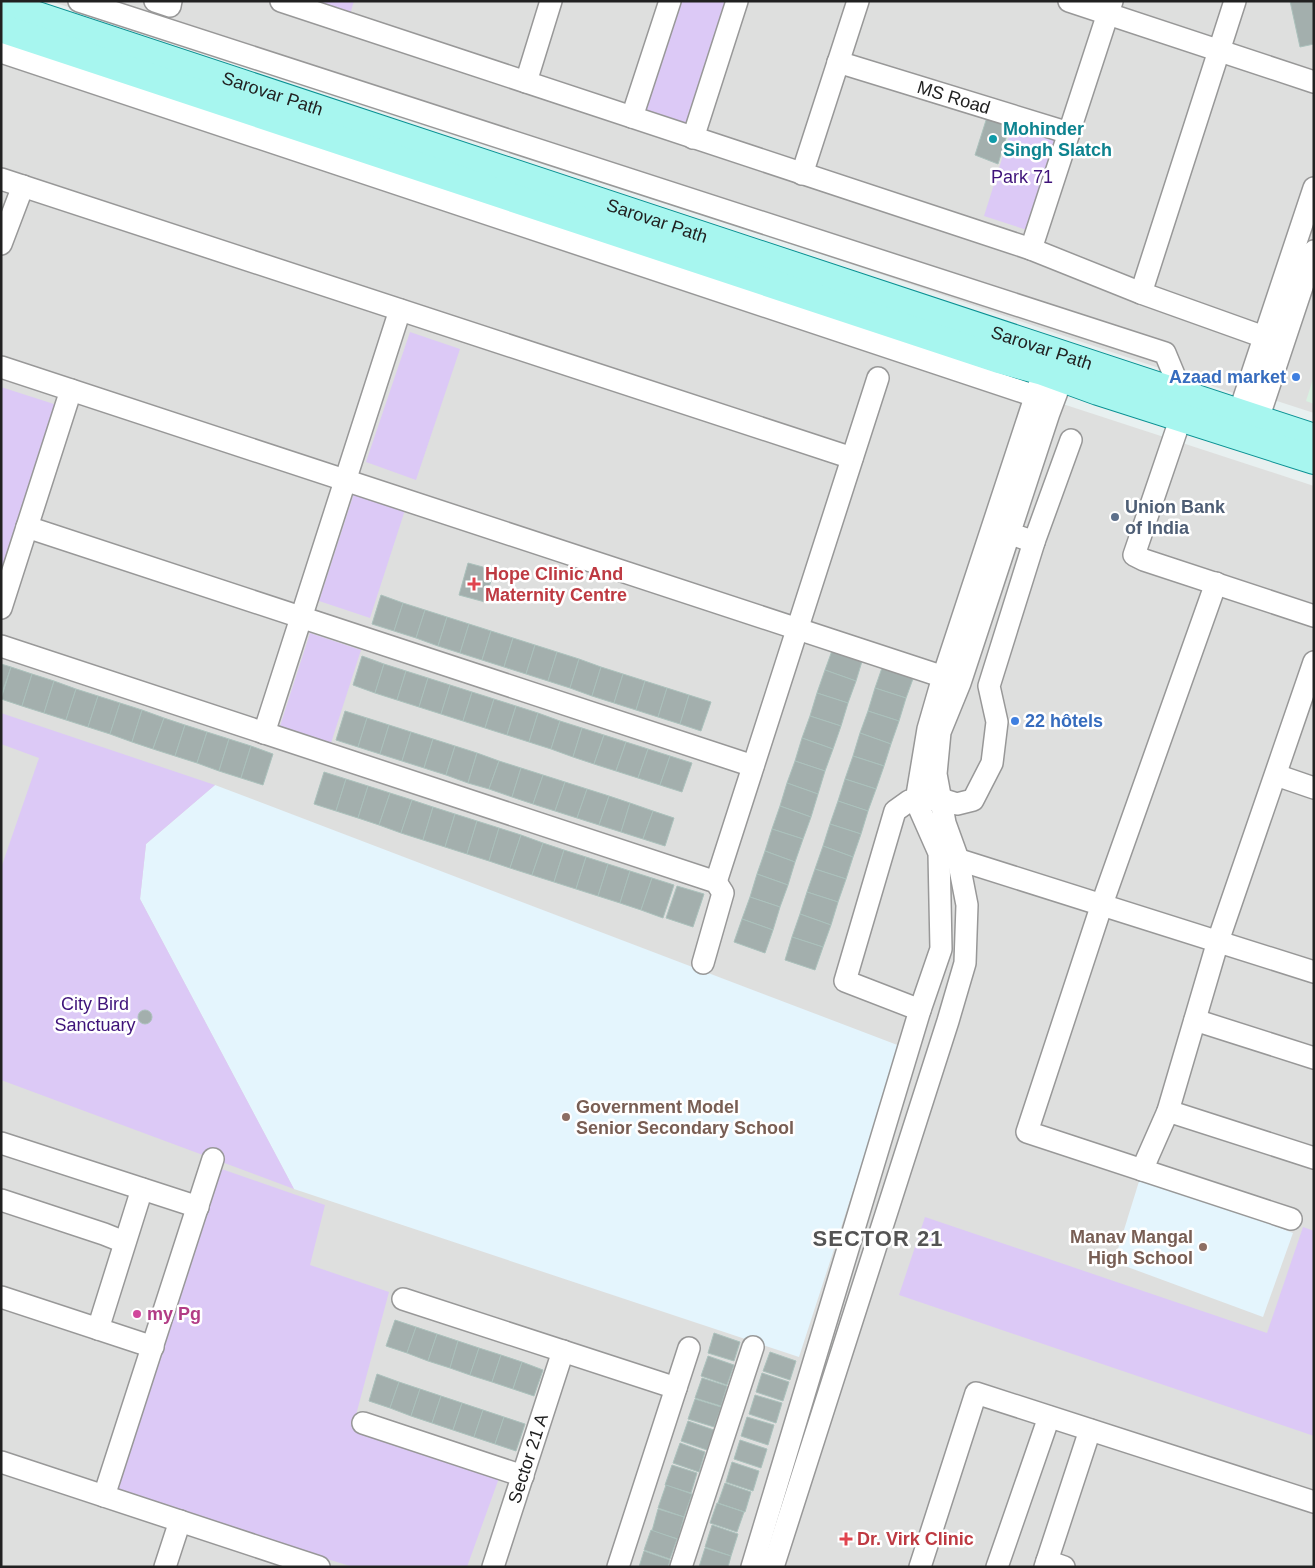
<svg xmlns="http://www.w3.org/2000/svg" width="1315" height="1568" font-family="Arial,sans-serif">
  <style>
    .residential { fill: #dedfde }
    .commercial { fill: #d9f0e1 }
    .education { fill: #e4f5fd }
    .park { fill: #dcc9f6 }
    .building { fill: #a3afad; stroke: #abc1bc }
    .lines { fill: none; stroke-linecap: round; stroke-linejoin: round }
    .minor-casing { stroke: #989898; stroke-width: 24 }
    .major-casing { stroke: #0a9193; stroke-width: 30 }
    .minor { stroke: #fff; stroke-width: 21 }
    .major { stroke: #a7f6ef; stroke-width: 28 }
    .culture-dot { fill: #0f9aa8; stroke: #fff; stroke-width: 2 }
    .shop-dot { fill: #3f7fe0; stroke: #fff; stroke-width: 2 }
    .service-dot { fill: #5c6f8a; stroke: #fff; stroke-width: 2 }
    .health-dot { fill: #e0444e; stroke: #fff; stroke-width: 2 }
    .education-dot { fill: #8d6e63; stroke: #fff; stroke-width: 2 }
    .hotel-dot { fill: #d1479c; stroke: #fff; stroke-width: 2 }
    .labels { text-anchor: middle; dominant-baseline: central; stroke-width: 5; stroke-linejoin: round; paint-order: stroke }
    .street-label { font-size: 18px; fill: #212121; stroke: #fff }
    .culture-label { font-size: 18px; font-weight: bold; fill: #0d838f; stroke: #fff; text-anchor: start }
    .park-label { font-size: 18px; fill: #3f137a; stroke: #fff }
    .shop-label { font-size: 18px; font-weight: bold; fill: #366cbe; stroke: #fff; text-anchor: end }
    .service-label { font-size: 18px; font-weight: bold; fill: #4e5e75; stroke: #fff; text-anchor: start }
    .health-label { font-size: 18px; font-weight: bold; fill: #be3a42; stroke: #fff; text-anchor: start }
    .education-label { font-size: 18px; font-weight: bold; fill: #785e54; stroke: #fff; text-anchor: start }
    .hotel-label { font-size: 18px; font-weight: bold; fill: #b23c85; stroke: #fff; text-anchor: start }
    .district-label { font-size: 22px; font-weight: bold; letter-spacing: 1px; fill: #545454; stroke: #fff }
  </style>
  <rect width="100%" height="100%" fill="#e8f0f0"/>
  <!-- residential -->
  <g class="residential">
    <polygon points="50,1 1314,1 1314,413 1265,397 1245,397 566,168"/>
    <polygon points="1,57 1314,486 1314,1567 1,1567"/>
  </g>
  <!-- commercial -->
  <polygon class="commercial" points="1314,376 1314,404 1306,401"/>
  <!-- education -->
  <g class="education">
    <polygon points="215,785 900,1046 799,1357 294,1189 140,899 146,844"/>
    <polygon points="1141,1175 1293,1233 1263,1317 1114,1262"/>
  </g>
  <!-- park -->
  <g class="park">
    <polygon points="303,1 354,1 346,27"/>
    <polygon points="680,1 732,1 691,130 644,115"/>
    <polygon points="1013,124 1060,139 1030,231 984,216"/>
    <polygon points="410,332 460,349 416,480 366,462"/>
    <polygon points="1,387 57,405 1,577"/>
    <polygon points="354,493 405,510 370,618 319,601"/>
    <polygon points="310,633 361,650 331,743 280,726"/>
    <polygon points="1,713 215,785 146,844 140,899 294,1189 1,1080 1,868 39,758 1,744"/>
    <polygon points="213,1166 325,1205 310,1265 389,1292 353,1426 499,1478 467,1567 353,1567 115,1493"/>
    <polygon points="925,1217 1267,1333 1303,1227 1314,1231 1314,1436 899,1295"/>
  </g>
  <!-- building -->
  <g class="building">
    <polygon points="1290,1 1314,1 1314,44 1300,47"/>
    <polygon points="988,114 1011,122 998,164 975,155"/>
    <polygon points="468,563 494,570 485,602 459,595"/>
    <polygon points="381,595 403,603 394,631 372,624"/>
    <polygon points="403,603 425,610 416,638 394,631"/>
    <polygon points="425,610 447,617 438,646 416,638"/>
    <polygon points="447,617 469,624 460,653 438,646"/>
    <polygon points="469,624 491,631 482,660 460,653"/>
    <polygon points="491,631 513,638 504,667 482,660"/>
    <polygon points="513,638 535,645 526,674 504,667"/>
    <polygon points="535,645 557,652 548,681 526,674"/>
    <polygon points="833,648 863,658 856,681 825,670"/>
    <polygon points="557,652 579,659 570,688 548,681"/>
    <polygon points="362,656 384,664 375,693 353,685"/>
    <polygon points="579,659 601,667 592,696 570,688"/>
    <polygon points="1,664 11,667 1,696"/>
    <polygon points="384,664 406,671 397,700 375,693"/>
    <polygon points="883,665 914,676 906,698 875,688"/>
    <polygon points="11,667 32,674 22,706 1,699"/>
    <polygon points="601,667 623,674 614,703 592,696"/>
    <polygon points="825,670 856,681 848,703 817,693"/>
    <polygon points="406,671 428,678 419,707 397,700"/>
    <polygon points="32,674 54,681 44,713 22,706"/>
    <polygon points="623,674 645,681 636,710 614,703"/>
    <polygon points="428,678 450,685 441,714 419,707"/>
    <polygon points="54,681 76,689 66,720 44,713"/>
    <polygon points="645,681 667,688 658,717 636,710"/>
    <polygon points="450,685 472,692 463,721 441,714"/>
    <polygon points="667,688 689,695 680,724 658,717"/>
    <polygon points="875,688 906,698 899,721 868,711"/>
    <polygon points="76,689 98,696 88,727 66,720"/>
    <polygon points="472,692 494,699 485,728 463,721"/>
    <polygon points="817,693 848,703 841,726 810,716"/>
    <polygon points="689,695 711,702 701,731 680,724"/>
    <polygon points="98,696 120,703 110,734 88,727"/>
    <polygon points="494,699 516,706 507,735 485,728"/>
    <polygon points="120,703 142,710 132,742 110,734"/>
    <polygon points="516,706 538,713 529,742 507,735"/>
    <polygon points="142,710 164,718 153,749 132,742"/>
    <polygon points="345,711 367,718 358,747 336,740"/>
    <polygon points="868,711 899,721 891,744 860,733"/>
    <polygon points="538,713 560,721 551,749 529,742"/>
    <polygon points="810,716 841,726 833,749 802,738"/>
    <polygon points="164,718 185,725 175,756 153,749"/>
    <polygon points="367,718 389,725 380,754 358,747"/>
    <polygon points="560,721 582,728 573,757 551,749"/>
    <polygon points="185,725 207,732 197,763 175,756"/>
    <polygon points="389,725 411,732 402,761 380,754"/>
    <polygon points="582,728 604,735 594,764 573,757"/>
    <polygon points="207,732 229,739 219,771 197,763"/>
    <polygon points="411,732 433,739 424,768 402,761"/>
    <polygon points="860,733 891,744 884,766 853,756"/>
    <polygon points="604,735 626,742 616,771 594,764"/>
    <polygon points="802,738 833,749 825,771 795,761"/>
    <polygon points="229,739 251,746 241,778 219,771"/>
    <polygon points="433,739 455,746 446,775 424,768"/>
    <polygon points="626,742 648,749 638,778 616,771"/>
    <polygon points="251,746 273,754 263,785 241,778"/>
    <polygon points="455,746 477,753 468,783 446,775"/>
    <polygon points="648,749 670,756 660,785 638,778"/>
    <polygon points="477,753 499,761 489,789 468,783"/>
    <polygon points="670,756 692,763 682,792 660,785"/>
    <polygon points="853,756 884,766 876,789 845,779"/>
    <polygon points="499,761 521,768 512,797 489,789"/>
    <polygon points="795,761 825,771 818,794 787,783"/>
    <polygon points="521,768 543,775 533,804 512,797"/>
    <polygon points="324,772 346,779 336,811 314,804"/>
    <polygon points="543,775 565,782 555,811 533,804"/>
    <polygon points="346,779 368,786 358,818 336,811"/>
    <polygon points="845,779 876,789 868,811 838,801"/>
    <polygon points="565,782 587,789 577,818 555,811"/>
    <polygon points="787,783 818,794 811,817 780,806"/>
    <polygon points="368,786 390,793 379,825 358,818"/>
    <polygon points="587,789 609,796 599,825 577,818"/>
    <polygon points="390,793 412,800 401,833 379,825"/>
    <polygon points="609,796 630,803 621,832 599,825"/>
    <polygon points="412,800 433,807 423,840 401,833"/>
    <polygon points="838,801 868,811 861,834 830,824"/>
    <polygon points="630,803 653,811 643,839 621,832"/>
    <polygon points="780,806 811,817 803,839 772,829"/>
    <polygon points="433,807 455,814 445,847 423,840"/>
    <polygon points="653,811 674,818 665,846 643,839"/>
    <polygon points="455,814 477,821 467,854 445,847"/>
    <polygon points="477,821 499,828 489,861 467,854"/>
    <polygon points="830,824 861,834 853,857 823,846"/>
    <polygon points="499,828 521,835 510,868 489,861"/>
    <polygon points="772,829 803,839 795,862 765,851"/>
    <polygon points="521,835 543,843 532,875 510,868"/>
    <polygon points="543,843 564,850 554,882 532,875"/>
    <polygon points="823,846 853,857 846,879 815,869"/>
    <polygon points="564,850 586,857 576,889 554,882"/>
    <polygon points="765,851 795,862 788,885 757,874"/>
    <polygon points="586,857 608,864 598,896 576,889"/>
    <polygon points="608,864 630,871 620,903 598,896"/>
    <polygon points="815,869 846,879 838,902 807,892"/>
    <polygon points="630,871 652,878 641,910 620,903"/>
    <polygon points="757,874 788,885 780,907 750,897"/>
    <polygon points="652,878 674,885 663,918 641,910"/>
    <polygon points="677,886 704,894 693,927 666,918"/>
    <polygon points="807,892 838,902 831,925 800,914"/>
    <polygon points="750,897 780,907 773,930 742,919"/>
    <polygon points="800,914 831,925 823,947 792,937"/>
    <polygon points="742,919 773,930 765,953 734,942"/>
    <polygon points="792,937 823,947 815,970 785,960"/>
    <circle cx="145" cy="1017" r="7"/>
    <polygon points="395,1320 416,1327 407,1353 386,1346"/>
    <polygon points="416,1327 437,1334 428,1361 407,1353"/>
    <polygon points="714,1333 740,1342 734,1361 708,1353"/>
    <polygon points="437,1334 458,1341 450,1368 428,1361"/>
    <polygon points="458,1341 479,1348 470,1375 450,1368"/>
    <polygon points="479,1348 501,1355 492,1382 470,1375"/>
    <polygon points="770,1352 796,1361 790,1380 763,1371"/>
    <polygon points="501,1355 522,1362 513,1389 492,1382"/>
    <polygon points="708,1356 734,1365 727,1385 701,1376"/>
    <polygon points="522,1362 543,1370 534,1396 513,1389"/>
    <polygon points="762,1373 789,1382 783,1401 756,1392"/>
    <polygon points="377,1374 399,1382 390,1408 369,1401"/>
    <polygon points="702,1378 727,1386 721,1406 695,1398"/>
    <polygon points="399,1382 420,1389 411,1416 390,1408"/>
    <polygon points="420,1389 441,1396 432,1423 411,1416"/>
    <polygon points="755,1395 782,1403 776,1423 749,1414"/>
    <polygon points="441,1396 462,1403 453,1430 432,1423"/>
    <polygon points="695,1399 721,1407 714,1427 688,1419"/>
    <polygon points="462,1403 483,1410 474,1437 453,1430"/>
    <polygon points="483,1410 504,1417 495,1444 474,1437"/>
    <polygon points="504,1417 525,1424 516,1451 495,1444"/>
    <polygon points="747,1417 774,1425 768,1445 741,1436"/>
    <polygon points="688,1421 714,1430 707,1450 681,1441"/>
    <polygon points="740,1440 767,1449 761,1468 734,1459"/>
    <polygon points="680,1443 705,1452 699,1472 673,1463"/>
    <polygon points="732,1462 759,1471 753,1491 726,1482"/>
    <polygon points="672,1465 697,1473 691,1493 665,1485"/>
    <polygon points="725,1483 751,1492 745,1512 718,1503"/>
    <polygon points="666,1485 692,1494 684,1517 658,1508"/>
    <polygon points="717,1503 744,1512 737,1532 710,1523"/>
    <polygon points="658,1509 684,1517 678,1539 652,1531"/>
    <polygon points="712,1525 738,1534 731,1556 705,1547"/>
    <polygon points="651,1530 677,1539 670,1559 644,1550"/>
    <polygon points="705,1548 731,1556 728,1567 699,1567"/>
    <polygon points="644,1551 670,1560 668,1567 639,1567"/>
  </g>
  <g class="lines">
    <!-- minor casing -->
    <g class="minor-casing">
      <g id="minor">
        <polyline points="79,1 1165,353 1182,394"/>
        <polyline points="155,1 170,6 171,1"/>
        <polyline points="281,1 1031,249 1141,293 1264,337"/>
        <polyline points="1069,1 1314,82"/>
        <polyline points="1,52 1026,393"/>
        <path id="s1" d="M 838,62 L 1069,133"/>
        <polyline points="526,82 551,1"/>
        <polyline points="632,117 670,1"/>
        <polyline points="693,138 737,1"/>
        <polyline points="802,174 858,1"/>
        <polyline points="1,179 852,458"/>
        <polyline points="1,244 23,186"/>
        <polyline points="1031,249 1112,1"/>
        <polyline points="1141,293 1235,1"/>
        <polyline points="1,367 956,681"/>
        <polyline points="1181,417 1134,555 1144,560 1314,616"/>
        <polyline points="1234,428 1314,188"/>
        <polyline points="1253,434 1314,251"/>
        <polyline points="27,527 753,766"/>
        <polyline points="1020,537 1034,542 1071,440"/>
        <polyline points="1216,583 1102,904 1027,1132 1291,1219"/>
        <polyline points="1,608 71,390"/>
        <polyline points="1,646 716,882 723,893 703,963"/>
        <polyline points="264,733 400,310"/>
        <polyline points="1276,775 1314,788"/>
        <polyline points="947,856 1314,972"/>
        <polyline points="716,882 878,378"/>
        <polyline points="920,1010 845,981 895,811 909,801 941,799 957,804 973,800 992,763 997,722 989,686 1034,542"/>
        <polyline points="1195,1020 1314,1058"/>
        <polyline points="1168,1111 1314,1158"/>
        <polyline points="1,1143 198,1207"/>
        <polyline points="1142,1170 1168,1111 1218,941 1314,662"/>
        <polyline points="1,1200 104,1234 124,1242"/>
        <polyline points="1,1297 153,1347"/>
        <polyline points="403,1299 676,1388"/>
        <polyline points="98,1329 142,1189"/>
        <polyline points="363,1423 523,1476"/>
        <polyline points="1,1462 319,1567"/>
        <polyline points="104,1496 213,1159"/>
        <polyline points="1047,1561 1064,1567"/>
        <polyline points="165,1567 180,1521"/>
        <path id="s2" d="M 493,1567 L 563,1351"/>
        <polyline points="618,1567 689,1348"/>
        <polyline points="681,1567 753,1347"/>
        <polyline points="752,1567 920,1010 941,949 939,853 916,801 928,729 943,677 1048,358"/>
        <polyline points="773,1567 948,1021 965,963 967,905 958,859 945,823 936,774 940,732 960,683 1049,413 1067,365"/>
        <polyline points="920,1567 976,1393 1314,1502"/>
        <polyline points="997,1567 1049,1417"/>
        <polyline points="1045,1567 1090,1430"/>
      </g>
    </g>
    <!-- major casing -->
    <g class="major-casing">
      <g id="major">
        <path id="s3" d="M 1,4 L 1314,438"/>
        <polyline points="1,28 999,359 1043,371 1098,391 1314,460"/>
      </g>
    </g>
    <!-- minor -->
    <use href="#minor" class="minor"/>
    <!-- major -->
    <use href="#major" class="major"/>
  </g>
  <!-- markers -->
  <circle class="culture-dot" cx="993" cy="139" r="5"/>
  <g class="shop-dot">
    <circle cx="1296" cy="377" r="5"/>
    <circle cx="1015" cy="721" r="5"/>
  </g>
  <circle class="service-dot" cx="1115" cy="517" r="5"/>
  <g class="health-dot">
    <path d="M471.5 576.5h5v5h5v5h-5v5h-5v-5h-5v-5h5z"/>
    <path d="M843.5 1531.5h5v5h5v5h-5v5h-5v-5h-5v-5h5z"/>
  </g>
  <g class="education-dot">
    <circle cx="566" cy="1117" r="5"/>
    <circle cx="1203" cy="1247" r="5"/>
  </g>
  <circle class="hotel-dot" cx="137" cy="1314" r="5"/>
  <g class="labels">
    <!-- street labels -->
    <g class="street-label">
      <text stroke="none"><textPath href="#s3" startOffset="286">Sarovar Path</textPath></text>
      <text stroke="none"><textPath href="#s1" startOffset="121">MS Road</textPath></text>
      <text stroke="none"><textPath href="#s3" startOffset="691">Sarovar Path</textPath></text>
      <text stroke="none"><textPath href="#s3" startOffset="1096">Sarovar Path</textPath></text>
      <text stroke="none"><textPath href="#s2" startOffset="114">Sector 21 A</textPath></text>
    </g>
    <!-- culture labels -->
    <g class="culture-label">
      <text x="1003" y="129">Mohinder<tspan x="1003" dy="21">Singh Slatch</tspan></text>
    </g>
    <!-- park labels -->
    <g class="park-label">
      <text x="1022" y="177">Park 71</text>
      <text x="95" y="1004">City Bird<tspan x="95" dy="21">Sanctuary</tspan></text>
    </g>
    <!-- shop labels -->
    <g class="shop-label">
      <text x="1286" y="377">Azaad market</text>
      <text x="1025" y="721" text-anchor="start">22 hôtels</text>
    </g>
    <!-- service labels -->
    <g class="service-label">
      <text x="1125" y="507">Union Bank<tspan x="1125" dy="21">of India</tspan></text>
    </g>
    <!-- health labels -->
    <g class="health-label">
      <text x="485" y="574">Hope Clinic And<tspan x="485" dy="21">Maternity Centre</tspan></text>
      <text x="857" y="1539">Dr. Virk Clinic</text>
    </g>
    <!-- education labels -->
    <g class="education-label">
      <text x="576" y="1107">Government Model<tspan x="576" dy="21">Senior Secondary School</tspan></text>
      <text x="1193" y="1237" text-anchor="end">Manav Mangal<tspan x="1193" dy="21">High School</tspan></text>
    </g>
    <!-- hotel labels -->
    <g class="hotel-label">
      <text x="147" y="1314">my Pg</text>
    </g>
    <!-- district labels -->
    <g class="district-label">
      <text x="878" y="1238">SECTOR 21</text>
    </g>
  </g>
  <!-- border -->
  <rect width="1315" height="1568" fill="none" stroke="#212121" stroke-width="5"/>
</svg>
